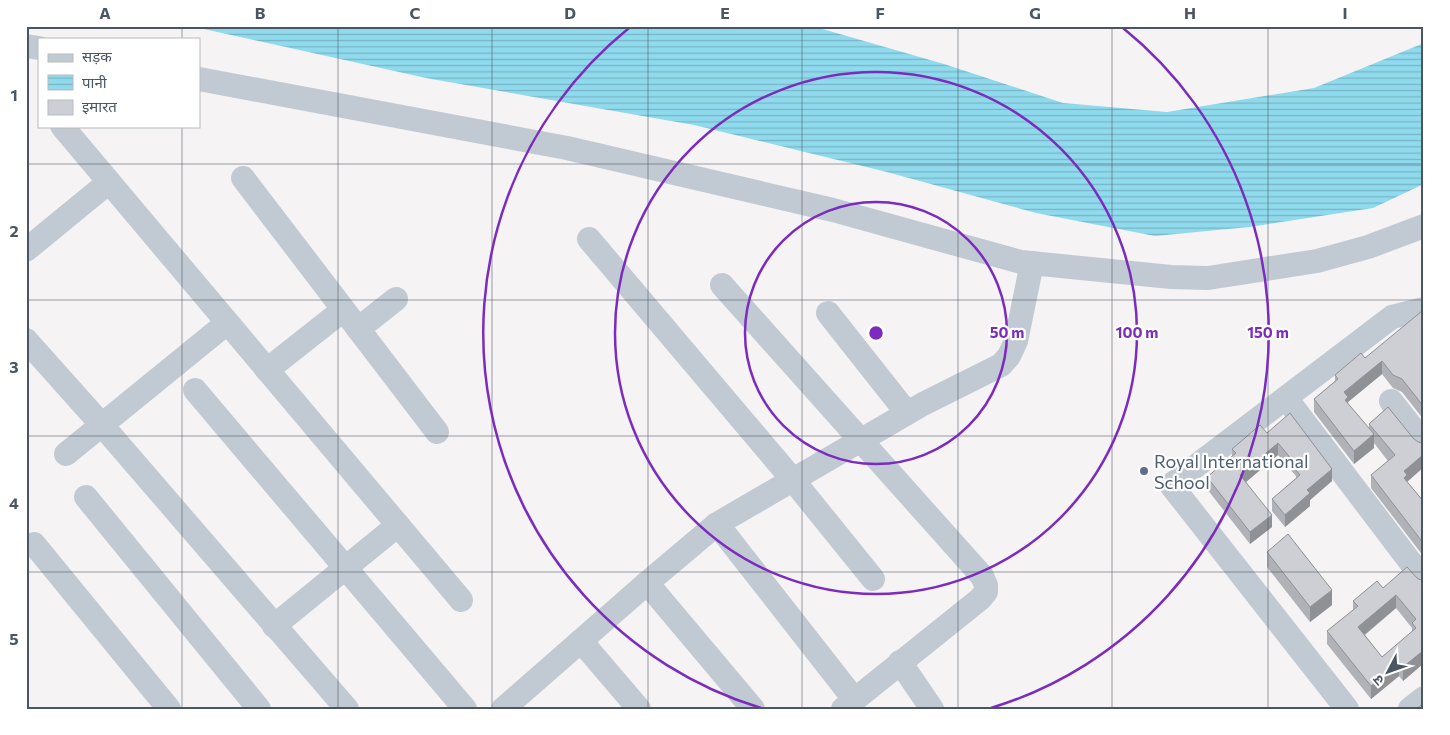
<svg xmlns="http://www.w3.org/2000/svg" width="1450" height="735" font-family="Commissioner,'Noto Sans Devanagari',sans-serif">
  <style>
    .water { fill: url(#water-rules) }
    .lines { fill: none; stroke-linecap: round; stroke-linejoin: round }
    .minor { stroke: #c1cad2; stroke-width: 24 }
    .wall { fill: #b0b2b7; fill-rule: evenodd }
    .shaded-wall { fill: #909195 }
    .building { fill: #cdcfd5; stroke: #909195; fill-rule: evenodd }
    .grid { fill: none; stroke: #4a5661; stroke-width: 1; stroke-opacity: 0.55 }
    .ring { fill: none; stroke: #7b2cbf; stroke-width: 2.5 }
    .service-dot { fill: #5c6f8a; stroke: #fff; stroke-width: 2 }
    .labels { text-anchor: middle; dominant-baseline: central; stroke-width: 4.5; stroke-linejoin: round; paint-order: stroke }
    .service-label { font-size: 18px; fill: #4e5e75; stroke: #fff; text-anchor: start }
    .centre { fill: #7b2cbf; stroke: #fff; stroke-width: 2.5 }
    .ring-label { font-size: 15px; text-anchor: middle; font-weight: bold; fill: #7b2cbf; stroke: #fff; stroke-width: 4.5; stroke-linejoin: round; paint-order: stroke }
    .neatline { fill: none; stroke: #4a5661; stroke-width: 2 }
    .grid-label { font-size: 16px; text-anchor: middle; font-weight: bold; fill: #4a5661 }
  </style>
  <defs>
    <pattern id="water-rules" width="6" height="5" patternUnits="userSpaceOnUse" patternTransform="scale(1.25)"><rect width="6" height="5" fill="#90daee"/><path d="M0 2.5h6" fill="none" stroke="#78b4c4"/></pattern>
  </defs>
  <rect width="100%" height="100%" fill="#f5f3f3"/>
  <!-- water -->
  <polygon class="water" points="190,26 812,26 944,64 1063,103 1167,112 1314,88 1424,43 1424,184 1373,208 1249,227 1155,236 1036,213 887,172 694,125 426,78"/>
  <g class="lines">
    <!-- minor -->
    <g class="minor">
      <polyline points="26,46 39,48"/>
      <polyline points="199,79 567,148 833,210 1021,262 1171,277 1208,278 1317,261 1368,247 1424,226"/>
      <polyline points="62,126 461,600"/>
      <polyline points="243,178 437,432"/>
      <polyline points="589,239 793,480 873,579"/>
      <polyline points="26,250 109,182"/>
      <polyline points="722,285 982,576 986,585 986,592 980,599 843,709"/>
      <polyline points="828,313 907,413"/>
      <polyline points="358,329 396,299"/>
      <polyline points="26,340 101,424 347,709"/>
      <polyline points="267,370 343,310"/>
      <polyline points="195,390 465,709"/>
      <polyline points="1286,398 1424,580"/>
      <polyline points="1391,401 1424,443"/>
      <polyline points="66,454 227,323"/>
      <polyline points="86,497 259,709"/>
      <polyline points="717,524 854,699"/>
      <polyline points="34,544 169,709"/>
      <polyline points="647,583 753,709"/>
      <polyline points="274,626 398,525"/>
      <polyline points="581,641 639,709"/>
      <polyline points="900,662 932,709"/>
      <polyline points="503,709 647,583 717,524 923,404 1001,365 1009,356 1016,341 1032,263"/>
      <polyline points="1347,709 1171,485 1392,317 1424,309"/>
      <polyline points="1410,709 1424,698"/>
    </g>
  </g>
  <!-- wall -->
  <g class="wall">
    <polygon points="1424,313 1424,420 1402,392 1393,388 1382,374 1348,402 1348,405 1369,428 1369,424 1388,407 1407,482 1424,502 1424,557 1371,488 1371,475 1388,461 1374,443 1374,448 1354,464 1314,412 1314,399 1335,381 1335,375 1365,358"/>
    <polygon points="1267,433 1332,481 1310,500 1310,506 1285,527 1272,511 1272,499 1296,478 1296,476 1278,455 1246,482 1272,527 1250,544 1207,489 1207,477 1232,456 1232,449"/>
    <polygon points="1267,552 1332,605 1310,622 1267,567"/>
    <path d="M 1418,579 L 1424,580 L 1424,663 L 1403,681 L 1399,676 L 1371,699 L 1327,644 L 1327,631 L 1353,610 L 1353,601 L 1383,588 ZM 1396,608 L 1412,628 L 1412,632 L 1382,657 L 1365,635 Z"/>
  </g>
  <!-- shaded-wall -->
  <g class="shaded-wall">
    <polygon points="1382,361 1382,374 1348,402 1348,410 1345,413 1344,392"/>
    <polygon points="1374,434 1374,448 1354,464 1354,451"/>
    <polygon points="1278,443 1278,455 1240,487 1240,475"/>
    <polygon points="1424,454 1424,467 1407,482 1404,491 1404,471"/>
    <polygon points="1332,469 1332,481 1310,500 1310,506 1285,527 1285,515 1307,490"/>
    <polygon points="1272,515 1272,527 1250,544 1250,532"/>
    <polygon points="1332,590 1332,605 1310,622 1310,607"/>
    <polygon points="1396,595 1396,608 1358,640 1358,627"/>
    <polygon points="1424,650 1424,663 1403,681 1403,667"/>
    <polygon points="1399,663 1399,676 1371,699 1371,686"/>
  </g>
  <!-- building -->
  <g class="building">
    <polygon points="1422,311 1424,313 1424,407 1402,379 1393,375 1382,361 1344,392 1348,397 1345,400 1374,434 1354,451 1314,399 1338,379 1335,375 1361,353 1365,358"/>
    <polygon points="1388,407 1413,438 1418,442 1424,443 1424,454 1404,471 1407,475 1404,478 1424,502 1424,544 1371,475 1395,455 1369,424"/>
    <polygon points="1290,413 1332,469 1307,490 1310,493 1285,515 1272,499 1300,475 1296,470 1298,467 1278,443 1240,475 1272,515 1250,532 1207,477 1236,453 1232,449 1260,425 1267,433"/>
    <polygon points="1288,534 1332,590 1310,607 1267,552"/>
    <path d="M 1407,567 L 1418,579 L 1424,580 L 1424,650 L 1403,667 L 1399,663 L 1371,686 L 1327,631 L 1358,606 L 1353,601 L 1377,581 L 1383,588 ZM 1396,595 L 1416,619 L 1412,623 L 1416,628 L 1382,657 L 1358,627 Z"/>
    <polygon points="1424,703 1424,709 1416,709"/>
  </g>
  <!-- grid -->
  <path class="grid" d="M 182,26 L 182,39M 338,26 L 338,709M 492,26 L 492,709M 648,26 L 648,709M 802,26 L 802,709M 958,26 L 958,709M 1112,26 L 1112,709M 1268,26 L 1268,709M 182,126 L 182,709M 26,164 L 1424,164M 26,300 L 1424,300M 26,436 L 1424,436M 26,572 L 1424,572"/>
  <!-- distance rings -->
  <g class="ring">
    <circle cx="876" cy="333" r="131"/>
    <circle cx="876" cy="333" r="261"/>
    <path d="M761 708A392 392 0 0 1 629 28M1123 28A392 392 0 0 1 991 708"/>
  </g>
  <!-- markers -->
  <circle class="service-dot" cx="1144" cy="471" r="5"/>
  <g class="labels">
    <!-- service labels -->
    <g class="service-label">
      <text x="1154" y="461">Royal International<tspan x="1154" dy="21">School</tspan></text>
    </g>
  </g>
  <circle cx="876" cy="333" r="8" class="centre"/>
  <g class="ring-label">
    <text x="1007" y="338">50 m</text>
    <text x="1137" y="338">100 m</text>
    <text x="1268" y="338">150 m</text>
  </g>
  <!-- border -->
  <rect width="1450" height="735" fill="none" stroke="#ffffff" stroke-width="55"/>
  <!-- legend -->
  <rect x="38" y="38" width="162" height="90" fill="#ffffff" stroke="#b7bbc0"/>
  <rect x="48" y="54" width="25" height="8" fill="#c1cad2" stroke="#b7bbc0"/>
  <text x="82" y="62" font-size="15" fill="#4a5661">सड़क</text>
  <rect x="48" y="75" width="25" height="15" fill="url(#water-rules)" stroke="#b7bbc0"/>
  <text x="82" y="88" font-size="15" fill="#4a5661">पानी</text>
  <rect x="48" y="100" width="25" height="15" fill="#cdcfd5" stroke="#b7bbc0"/>
  <text x="82" y="112" font-size="15" fill="#4a5661">इमारत</text>
  <!-- north arrow -->
  <g transform="translate(1388 672) rotate(229)" stroke="#ffffff" stroke-width="4" paint-order="stroke">
  <path d="M0-4L9 19L0 12L-9 19Z" fill="#4a5661"/>
  <text y="-8" font-size="14" font-weight="bold" text-anchor="middle" fill="#4a5661">उ</text>
  </g>
  <rect x="28" y="28" width="1394" height="680" class="neatline"/>
  <g class="grid-label">
    <text x="105" y="19">A</text>
    <text x="260" y="19">B</text>
    <text x="415" y="19">C</text>
    <text x="570" y="19">D</text>
    <text x="725" y="19">E</text>
    <text x="880" y="19">F</text>
    <text x="1035" y="19">G</text>
    <text x="1190" y="19">H</text>
    <text x="1345" y="19">I</text>
    <text x="14" y="101">1</text>
    <text x="14" y="237">2</text>
    <text x="14" y="373">3</text>
    <text x="14" y="509">4</text>
    <text x="14" y="645">5</text>
  </g>
</svg>
